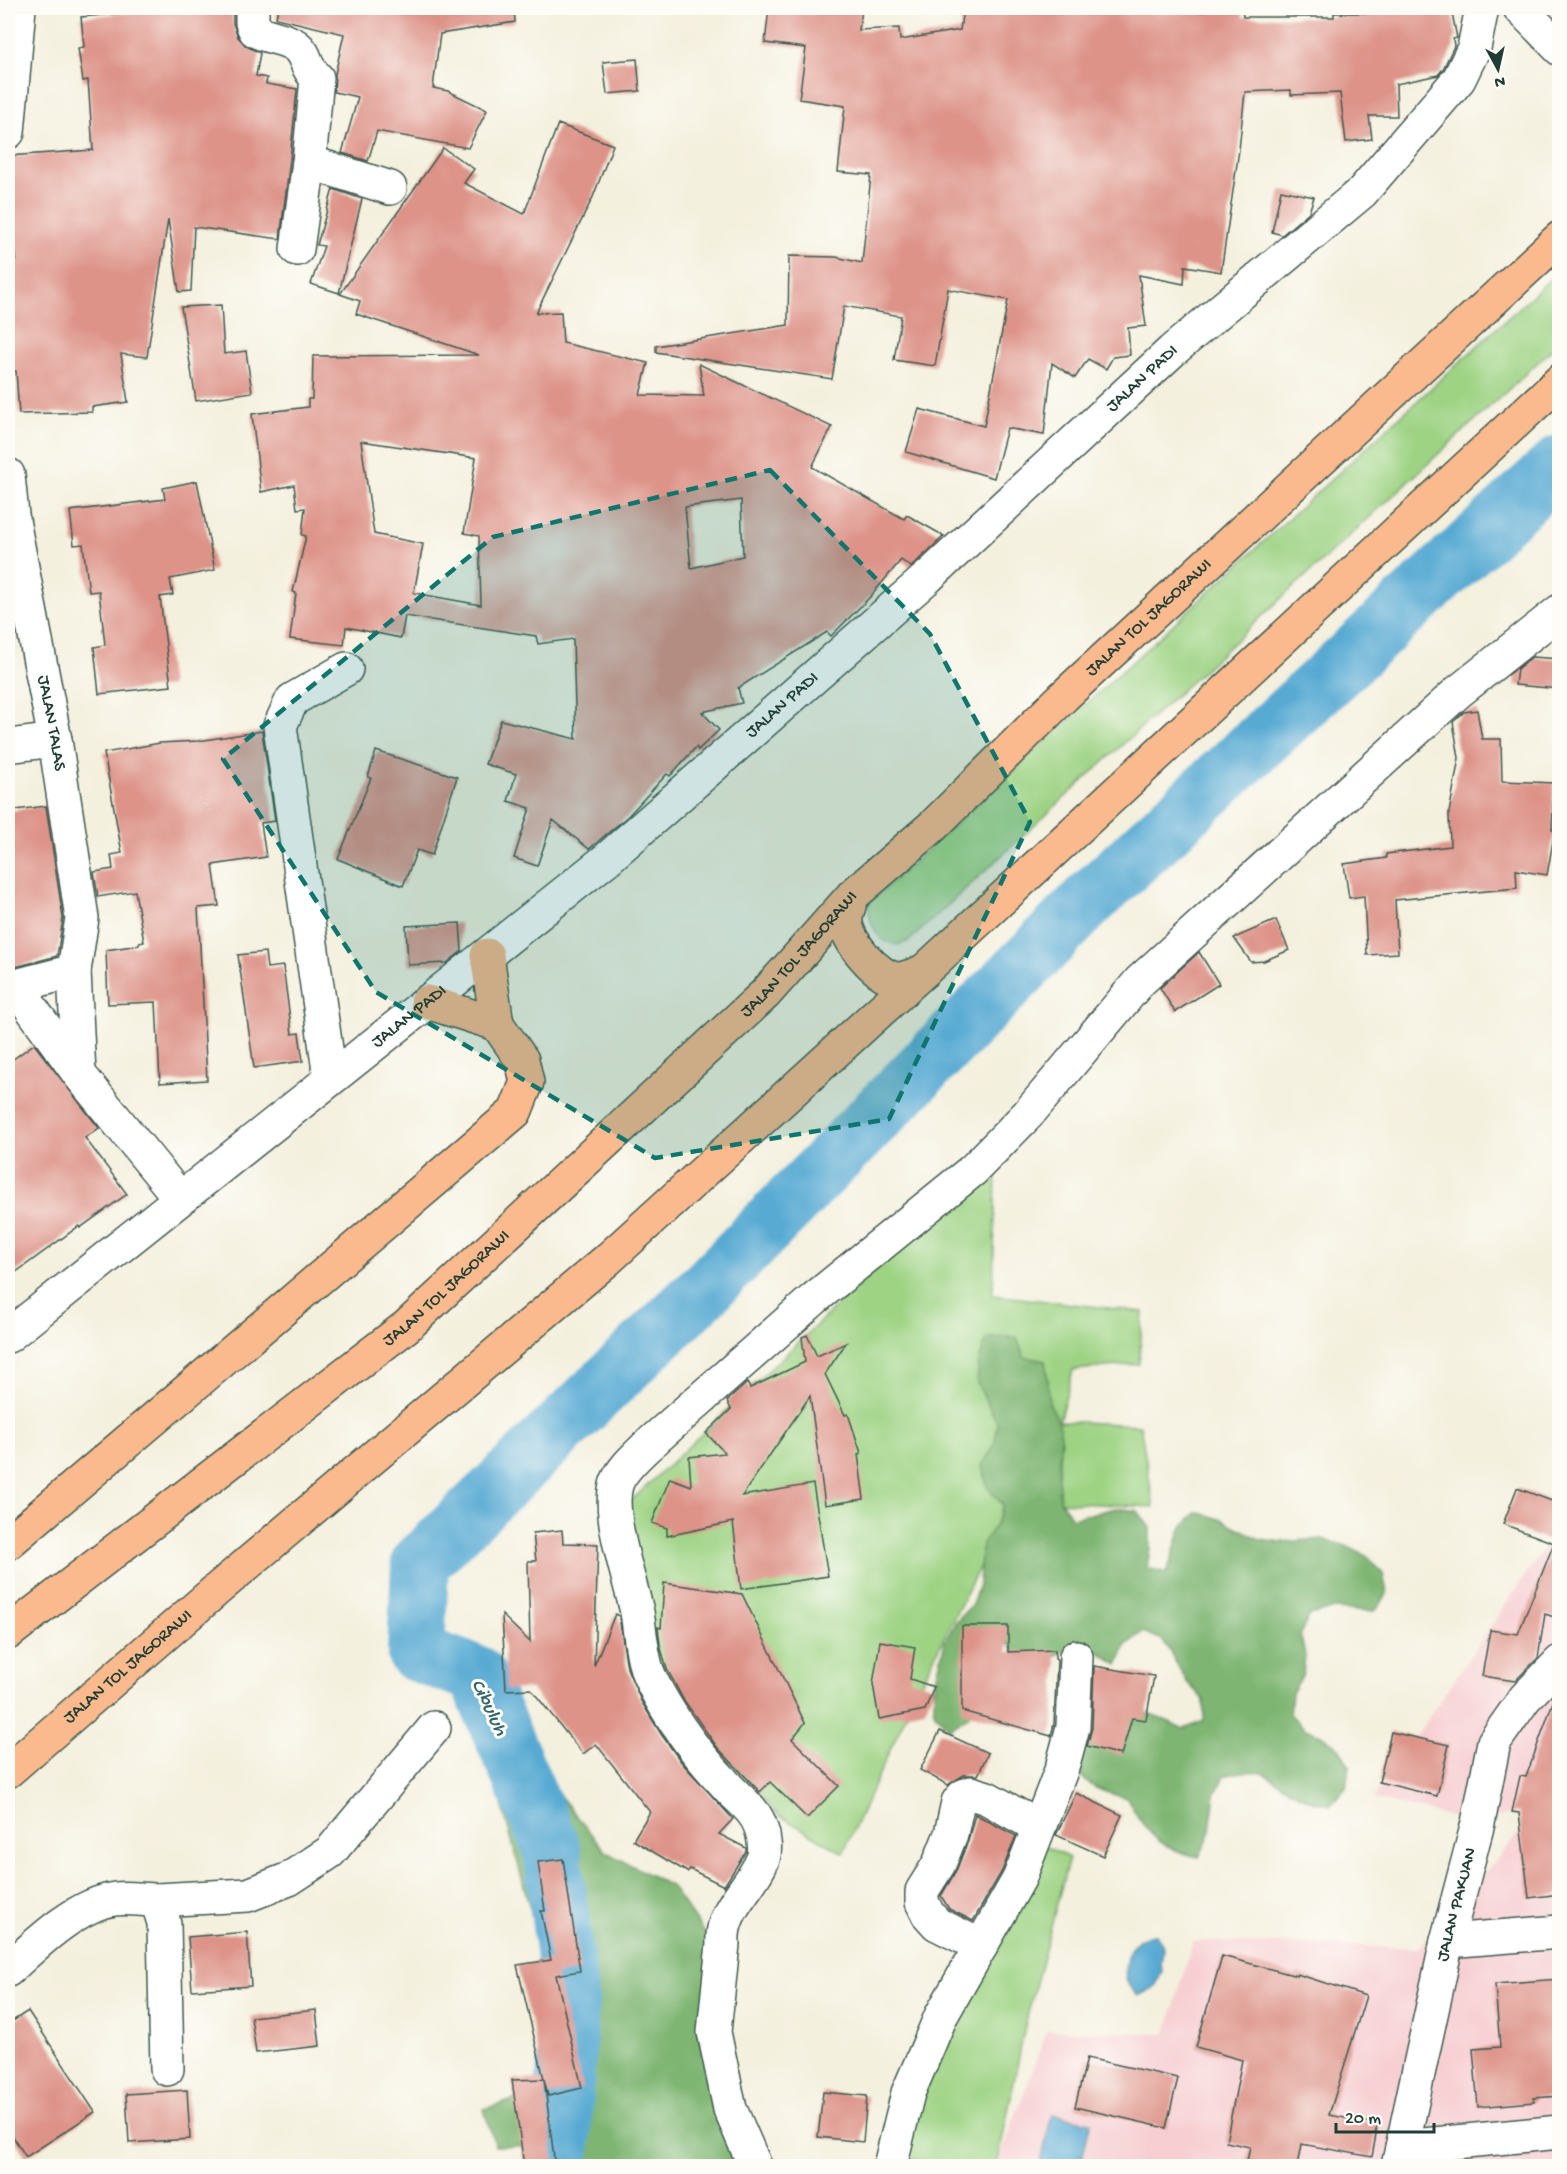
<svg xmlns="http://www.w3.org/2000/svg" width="1567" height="2174" font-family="'Gochi Hand',sans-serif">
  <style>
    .built { fill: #f7cfd3 }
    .green { fill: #9ed384; stroke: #5e885c; stroke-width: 1.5 }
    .forest { fill: #7eb572; stroke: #4e7953; stroke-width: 1.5 }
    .water { fill: #58aad3; stroke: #3c7484; stroke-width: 1.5 }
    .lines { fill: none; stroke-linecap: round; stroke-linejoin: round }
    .river { stroke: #58aad3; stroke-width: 58 }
    .building { fill: #dd9388; fill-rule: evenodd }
    .minor-casing { stroke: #3f584e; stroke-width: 36 }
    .tertiary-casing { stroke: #3f584e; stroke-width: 36 }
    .motorway-casing { stroke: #3f584e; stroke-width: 36 }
    .minor { stroke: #fff; stroke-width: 33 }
    .tertiary { stroke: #fff; stroke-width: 33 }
    .motorway { stroke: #fbba8d; stroke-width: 33 }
    .marked { fill: #0f766e; fill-opacity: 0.2; stroke: #0f766e; stroke-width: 4.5; stroke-dasharray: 12 8; stroke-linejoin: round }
    .labels { text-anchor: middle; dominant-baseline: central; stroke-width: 6; stroke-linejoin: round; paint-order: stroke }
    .street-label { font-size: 18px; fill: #1f3d34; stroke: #fdfcf7 }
    .water-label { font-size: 20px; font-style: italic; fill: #33636c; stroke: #fdfcf7 }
  </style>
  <rect width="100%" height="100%" fill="#fdfcf7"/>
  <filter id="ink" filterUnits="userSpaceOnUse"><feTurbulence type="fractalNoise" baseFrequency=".0167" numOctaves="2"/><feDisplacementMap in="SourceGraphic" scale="12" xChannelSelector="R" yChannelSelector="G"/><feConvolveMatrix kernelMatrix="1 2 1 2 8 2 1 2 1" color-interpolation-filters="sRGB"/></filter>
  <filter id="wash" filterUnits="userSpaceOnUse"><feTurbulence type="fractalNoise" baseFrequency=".008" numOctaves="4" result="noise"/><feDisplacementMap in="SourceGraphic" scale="24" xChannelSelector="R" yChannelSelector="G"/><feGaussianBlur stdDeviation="1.35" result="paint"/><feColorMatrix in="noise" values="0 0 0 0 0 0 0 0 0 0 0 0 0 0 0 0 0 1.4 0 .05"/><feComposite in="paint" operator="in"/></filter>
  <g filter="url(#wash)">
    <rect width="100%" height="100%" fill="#f4f0de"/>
    <!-- built -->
    <g class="built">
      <polygon points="1559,1526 1559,1778 1524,1811 1478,1823 1373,1799"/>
      <polygon points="1559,1789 1559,2166 997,2166 1047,2030 1166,2034 1193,1941 1418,1948"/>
    </g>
    <!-- green -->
    <g class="green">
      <path d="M 1559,271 L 1559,343 L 909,941 L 897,945 C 893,944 886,942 883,940 C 873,931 866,914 870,902 Z"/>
      <polygon points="996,1168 993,1295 1143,1312 1139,1364 1073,1370 1059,1421 1140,1425 1154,1507 1041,1501 982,1562 916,1693 843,1853 778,1815 722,1753 647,1662 616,1515 863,1281"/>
      <polygon points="1041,1844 1069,1858 1026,2021 997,2166 941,2166 896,2155 932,2052"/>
    </g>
    <!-- forest -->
    <g class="forest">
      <path d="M 1017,1337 L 1024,1357 L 1045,1361 L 1048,1381 L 1049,1402 L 1059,1422 L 1061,1437 L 1058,1478 L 1060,1500 L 1072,1518 L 1116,1508 L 1138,1511 L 1150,1528 L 1150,1548 L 1147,1568 L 1167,1573 L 1181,1529 L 1197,1512 L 1220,1519 L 1260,1539 L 1281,1542 L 1323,1539 L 1346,1546 L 1369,1557 L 1383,1574 L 1387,1593 L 1375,1611 L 1331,1609 L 1310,1615 L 1300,1634 L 1305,1654 L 1303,1674 L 1292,1693 L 1290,1714 L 1305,1729 L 1324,1736 L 1340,1749 L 1349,1766 L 1346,1788 L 1330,1805 C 1322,1803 1314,1802 1307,1799 C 1270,1783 1271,1762 1224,1776 L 1215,1795 L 1209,1837 L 1199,1857 C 1160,1849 1145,1833 1127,1798 C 1097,1791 1087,1787 1069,1761 L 1084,1706 C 1122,1704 1151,1712 1184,1729 L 1204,1721 L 1204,1700 L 1187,1682 L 1163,1640 L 1143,1632 L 1126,1645 L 1118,1665 L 1099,1652 L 1077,1646 L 1040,1662 L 1021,1663 L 1009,1643 L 996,1658 L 981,1700 L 968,1716 L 949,1729 L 934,1712 L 934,1688 L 945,1641 L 956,1621 L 972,1605 L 979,1584 L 982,1543 L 995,1526 L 1003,1505 L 988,1488 L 982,1466 L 994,1446 L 998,1424 L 977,1383 L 979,1360 L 987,1338 Z"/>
      <polygon points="547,1780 606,1852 671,1886 707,1937 743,2166 550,2166 545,2146 495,2146 484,2109 554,2088 545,1964 501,1801"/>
    </g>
    <!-- water -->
    <g class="water">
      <path d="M 1155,1934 C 1170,1948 1158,1956 1162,1971 L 1155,1987 L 1138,1996 C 1134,1992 1128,1987 1127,1981 C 1121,1960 1132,1936 1155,1934 Z"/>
      <polygon points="1052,2114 1091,2122 1080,2166 1040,2166"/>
    </g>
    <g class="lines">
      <!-- river -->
      <polyline class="river" points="560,2166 570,2000 552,1849 476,1674 416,1653 420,1563 705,1289 1091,898 1560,464"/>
    </g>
    <g id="blocks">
      <!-- building -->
      <g class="building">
        <polygon points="146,8 233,8 233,23 238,37 246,46 260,53 256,76 267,78 266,84 297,89 290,160 280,239 194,227 191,291 179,292 168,219 147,357 121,354 128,402 92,407 92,412 19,414 16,371 8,370 8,259 16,260 8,222 8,156 93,150 88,80 83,81 78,48 84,47 81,17 145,11"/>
        <polygon points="278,8 514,8 515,22 440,34 433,88 448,91 487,110 468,148 377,131 368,161 342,153 358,97 334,92 335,74 344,34 276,18"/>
        <polygon points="769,8 815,14 815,8 862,10 859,30 899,28 900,40 960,30 963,8 1118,8 1117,10 1202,12 1201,8 1242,8 1243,17 1334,17 1334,13 1371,13 1371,8 1451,8 1457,38 1453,39 1454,46 1443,69 1438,75 1396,84 1397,116 1369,116 1372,139 1346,142 1340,93 1291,95 1291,90 1245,92 1239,150 1221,272 1185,266 1184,284 1139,275 1146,326 1128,328 1130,355 1113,357 1106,369 1088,359 1075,378 1052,363 1044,435 1007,428 994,478 906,452 919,409 984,426 1008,300 948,289 935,366 894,360 901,316 844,306 832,379 656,352 656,346 788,325 789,256 836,257 862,263 871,175 838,172 845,106 799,99 806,48 765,43"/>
        <polygon points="637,59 640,91 607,94 603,62"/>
        <path d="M 558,124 L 613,145 L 593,197 L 536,313 L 561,312 L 563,343 L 648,363 L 640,395 L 704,396 L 699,364 L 832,427 L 812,467 L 904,519 L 907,515 L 944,536 L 911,567 L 901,560 L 871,596 L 831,636 L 827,632 L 738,688 L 742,703 L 702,712 L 719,730 L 698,750 L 696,747 L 670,776 L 667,774 L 628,816 L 589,849 L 553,820 L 537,866 L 514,858 L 530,808 L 508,801 L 516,774 L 485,764 L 501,720 L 576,739 L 573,639 L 538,644 L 536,636 L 405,616 L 401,638 L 346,627 L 344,645 L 290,639 L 296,593 L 293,592 L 306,536 L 302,535 L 305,508 L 297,509 L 294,485 L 261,492 L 252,414 L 308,407 L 308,399 L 312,399 L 313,356 L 479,355 L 356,314 L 360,301 L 340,294 L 443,148 L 474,169 L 464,183 L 524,214 ZM 361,441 L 476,458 L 464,533 L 479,536 L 481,605 L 414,593 L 423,544 L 374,534 ZM 741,500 L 743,556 L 691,568 L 685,507 Z"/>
        <polygon points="333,189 362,199 339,293 311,284 324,246 317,245"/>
        <polygon points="1281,190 1314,197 1309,212 1282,235 1272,232"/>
        <polygon points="221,305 224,354 246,351 252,392 196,401 181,307"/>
        <polygon points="197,481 215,570 170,579 173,595 160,597 171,686 99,694 94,647 105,645 99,591 89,592 83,544 74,545 70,511 165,499 163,488"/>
        <polygon points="1532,657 1560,659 1560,689 1515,685 1517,669"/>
        <polygon points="1477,710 1482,739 1501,739 1502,781 1554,783 1552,830 1555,830 1547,875 1516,870 1517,888 1395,900 1398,953 1367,955 1364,896 1349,898 1344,864 1386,858 1386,854 1450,846 1449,813 1459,758 1453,722 1464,712"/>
        <polygon points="262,731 275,821 261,823 266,857 213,865 219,906 198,908 207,1080 160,1083 156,1002 108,1004 106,950 139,945 139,943 144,942 135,891 98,897 94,872 113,869 111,855 122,853 104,753 160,743 198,741"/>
        <polygon points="376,751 457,777 432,855 417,850 403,886 338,859 371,778 368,777"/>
        <polygon points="46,806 63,918 57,956 8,969 8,811"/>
        <polygon points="1276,920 1289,950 1264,961 1251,962 1234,938"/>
        <polygon points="460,923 462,951 447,963 408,965 406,926"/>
        <polygon points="265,952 267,968 283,966 292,1034 299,1033 303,1061 254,1068 238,955"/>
        <polygon points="1199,952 1219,984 1175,1012 1160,988"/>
        <polygon points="34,1044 99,1128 85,1138 127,1194 80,1228 79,1226 8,1278 8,1063"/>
        <polygon points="807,1335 817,1356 846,1343 825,1374 845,1415 848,1414 861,1453 858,1454 864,1499 825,1505 810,1396 742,1496 813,1484 828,1576 741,1589 733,1522 667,1536 667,1528 652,1523 670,1478 691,1486 689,1457 725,1453 706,1433 731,1409 727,1401 747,1383 750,1388 805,1362 802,1337"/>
        <polygon points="1517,1488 1560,1504 1560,1619 1545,1614 1538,1658 1515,1681 1482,1676 1490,1630 1518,1634 1554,1543 1503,1524"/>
        <polygon points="562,1530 563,1543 598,1544 594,1666 615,1614 619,1616 627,1668 641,1701 661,1734 682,1763 733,1819 719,1834 746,1848 746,1851 724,1886 690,1869 687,1872 633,1840 650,1812 596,1744 583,1754 531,1689 506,1690 502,1615 530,1642 528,1561 536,1561 533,1533"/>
        <polygon points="664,1583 742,1594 805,1723 792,1739 839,1786 807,1818 770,1782 760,1792 717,1747 683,1699 667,1669 660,1645 658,1627 661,1628"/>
        <polygon points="962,1626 1008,1626 1008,1652 1055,1650 1055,1659 1057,1660 1054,1724 1051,1736 962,1711"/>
        <polygon points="880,1641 915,1647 910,1679 934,1687 925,1710 879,1719 873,1684"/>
        <polygon points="1094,1666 1154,1676 1146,1720 1132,1718 1121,1755 1087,1746 1092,1728"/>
        <polygon points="1556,1694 1560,1695 1560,1894 1529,1898 1519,1813 1512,1812 1520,1776 1526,1777"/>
        <polygon points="940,1731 988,1753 978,1775 964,1775 948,1785 920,1770"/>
        <polygon points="1391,1732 1449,1745 1437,1796 1379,1782"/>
        <polygon points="1076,1793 1122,1815 1103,1856 1056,1835"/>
        <polygon points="975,1814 1016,1836 1002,1871 973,1921 949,1909 941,1896 956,1871 968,1841"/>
        <polygon points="563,1859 580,1971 556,1975 582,2088 548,2096 544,2079 555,2166 524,2166 512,2080 544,2079 517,1965 551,1960 541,1911 545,1911 538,1862"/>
        <polygon points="247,1932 251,1986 192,1990 188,1937"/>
        <polygon points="1222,1956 1297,1976 1297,1974 1366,1996 1329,2115 1378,2124 1372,2157 1302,2144 1298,2166 1246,2166 1250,2147 1226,2142 1242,2060 1196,2047"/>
        <polygon points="1560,1979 1560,2096 1534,2098 1534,2102 1478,2107 1473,2049 1500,2047 1495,1984"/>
        <polygon points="316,2010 320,2046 256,2053 251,2017"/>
        <polygon points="28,2011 95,2112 26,2157 8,2129 8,2024"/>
        <polygon points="1087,2058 1178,2078 1166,2128 1075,2107"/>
        <polygon points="187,2090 190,2139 129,2143 126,2094"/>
        <polygon points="823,2092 867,2096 863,2142 818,2137"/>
      </g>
    </g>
  </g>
  <g filter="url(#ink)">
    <use href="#blocks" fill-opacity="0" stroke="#3f584e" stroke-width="1.5"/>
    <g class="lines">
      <!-- minor casing -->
      <g class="minor-casing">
        <g id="minor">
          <path d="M 252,8 L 252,23 L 255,30 C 267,38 284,37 296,46 C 308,55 304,67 317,78 L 309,162 L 297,249"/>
          <polyline points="8,132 19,8"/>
          <polyline points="309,162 390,188"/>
          <path id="s1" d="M 8,475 L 12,515 L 55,740 L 82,918 L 74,971 L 8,988"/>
          <polyline points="8,746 55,740"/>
          <polyline points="74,971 79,1074"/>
          <polyline points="16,987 79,1074 179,1197"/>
          <polyline points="330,1077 280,726 292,700 346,669"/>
          <polyline points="157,1900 248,1895 289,1879 330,1852 434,1728"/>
          <polyline points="1447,1941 1560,1932"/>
          <polyline points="981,1946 937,1924 928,1914 922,1902 922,1891 939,1864 951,1834 958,1802 963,1796 971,1793 987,1798 1039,1827"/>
          <path d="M 8,1970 C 35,1945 77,1904 115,1899 C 128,1897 144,1900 157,1900 L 164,1923 L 167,2069"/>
          <polyline points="1402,2147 1560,2132"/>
          <path d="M 755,2166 L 730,2109 L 714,2032 L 723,1944 C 720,1909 751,1889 763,1859 C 766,1851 764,1836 761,1828 C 756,1810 738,1799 727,1786 C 711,1769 694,1749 681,1730 C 671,1716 652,1685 647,1670 C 641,1651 640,1631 637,1612 C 630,1580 606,1512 617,1482 C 623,1468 635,1458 646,1447 L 815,1298 L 973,1170 L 1028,1114 L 1140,981 L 1458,692 L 1560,611"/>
          <polyline points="890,2166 908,2093 927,2049 941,2016 1019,1879 1062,1768 1073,1727 1076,1657"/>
        </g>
      </g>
      <!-- tertiary casing -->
      <g class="tertiary-casing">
        <g id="tertiary">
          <polyline points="1520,8 1560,49"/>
          <path id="s2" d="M 8,1336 L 607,859 L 928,577 L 1172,351 L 1362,192 L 1459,79 L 1474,48 L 1482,8"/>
          <path id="s3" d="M 1398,2166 L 1447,1941 L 1478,1823 L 1494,1742 L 1525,1698 L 1560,1662"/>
        </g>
      </g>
      <!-- motorway casing -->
      <g class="motorway-casing">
        <g id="motorway">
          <path d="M 853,895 C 850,903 845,915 846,923 C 848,942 877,977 897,979 C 905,979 916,974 924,971"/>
          <polyline points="487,955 497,1024"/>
          <polyline points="8,1543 515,1112 527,1082 522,1060 497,1024 427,1002"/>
          <path id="s4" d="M 8,1633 L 407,1326 L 765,994 L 853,895 L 933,826 L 1064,696 L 1560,238"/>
          <path id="s5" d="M 8,1771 L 221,1586 L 607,1260 L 924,971 L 1560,381"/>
        </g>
      </g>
      <!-- minor -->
      <use href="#minor" class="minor"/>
      <!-- tertiary -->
      <use href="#tertiary" class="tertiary"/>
      <!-- motorway -->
      <use href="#motorway" class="motorway"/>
    </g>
  </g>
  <!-- marked area -->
  <path class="marked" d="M 770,470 L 930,634 L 1030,822 L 889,1119 L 655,1158 L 376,992 L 223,759 L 493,537 Z"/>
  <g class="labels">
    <!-- street labels -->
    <g class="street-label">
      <text stroke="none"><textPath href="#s2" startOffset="1485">JALAN PADI</textPath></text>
      <text stroke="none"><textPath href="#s4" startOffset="1530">JALAN TOL JAGORAWI</textPath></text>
      <text stroke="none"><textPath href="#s2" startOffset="999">JALAN PADI</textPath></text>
      <text stroke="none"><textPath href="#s1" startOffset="252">JALAN TALAS</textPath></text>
      <text stroke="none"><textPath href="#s4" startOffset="1044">JALAN TOL JAGORAWI</textPath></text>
      <text stroke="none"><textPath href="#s2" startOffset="513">JALAN PADI</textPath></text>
      <text stroke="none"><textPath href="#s4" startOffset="558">JALAN TOL JAGORAWI</textPath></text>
      <text stroke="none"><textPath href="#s5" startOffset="159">JALAN TOL JAGORAWI</textPath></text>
      <text stroke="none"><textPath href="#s3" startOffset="268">JALAN PAKUAN</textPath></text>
    </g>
    <!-- water labels -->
    <g class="water-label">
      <text transform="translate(488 1708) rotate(64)">Cibuluh</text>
    </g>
  </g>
  <!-- margin -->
  <rect width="1567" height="2174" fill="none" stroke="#fdfcf7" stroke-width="30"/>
  <!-- north arrow -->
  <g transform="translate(1498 69) rotate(172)" stroke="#fdfcf7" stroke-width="4.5" paint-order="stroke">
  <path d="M0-4.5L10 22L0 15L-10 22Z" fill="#1f3d34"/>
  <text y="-9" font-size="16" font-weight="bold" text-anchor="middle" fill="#1f3d34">N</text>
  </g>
  <!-- scale -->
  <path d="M1336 2123v9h98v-9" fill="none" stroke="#1f3d34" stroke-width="3"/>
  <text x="1345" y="2123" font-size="18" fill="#1f3d34" stroke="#fdfcf7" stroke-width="4.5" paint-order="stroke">20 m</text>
</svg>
